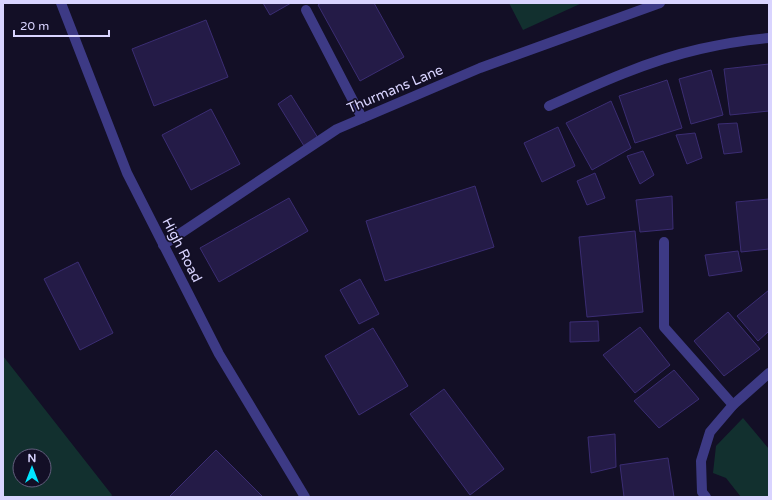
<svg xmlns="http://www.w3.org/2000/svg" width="772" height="500" font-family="'Varela Round',sans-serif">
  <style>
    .green { fill: #12302f; fill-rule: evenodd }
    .building { fill: #241b47; stroke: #3b2d73 }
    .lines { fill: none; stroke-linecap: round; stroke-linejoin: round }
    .service { stroke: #3d3a85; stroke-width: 10 }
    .minor { stroke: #3d3a85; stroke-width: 10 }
    .tertiary { stroke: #3d3a85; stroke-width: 10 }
    .labels { text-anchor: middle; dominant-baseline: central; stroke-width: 3.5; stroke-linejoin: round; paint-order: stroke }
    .street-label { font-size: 14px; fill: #d9d4ff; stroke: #130f26 }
  </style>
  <rect width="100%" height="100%" fill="#130f26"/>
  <!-- green -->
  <g class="green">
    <polygon points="509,3 582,3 523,30"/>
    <path d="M 3,356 L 112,495 L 111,497 L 3,497 ZM 20,456 L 44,456 L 44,480 L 20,480 Z"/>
    <polygon points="743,418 769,449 769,497 741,497 726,478 713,473 716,446"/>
  </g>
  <!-- building -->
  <g class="building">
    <polygon points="263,3 291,3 270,15"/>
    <polygon points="321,3 374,3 404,57 360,81 318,5"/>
    <polygon points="206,20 228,77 154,106 132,49"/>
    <polygon points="769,64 769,111 730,115 724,69"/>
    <polygon points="711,70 723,115 691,124 679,79"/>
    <polygon points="667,80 682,128 635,143 619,96"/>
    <polygon points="291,95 318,138 304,146 278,104"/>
    <polygon points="611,101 631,148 592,170 566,123"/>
    <polygon points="211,109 240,164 191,190 162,135"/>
    <polygon points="737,123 742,152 724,154 718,124"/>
    <polygon points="558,127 575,166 542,182 524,143"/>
    <polygon points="695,133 702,158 687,164 676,135"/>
    <polygon points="643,151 654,175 640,184 627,156"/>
    <polygon points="595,173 605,198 587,205 577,181"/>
    <polygon points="475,186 494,247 385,281 366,221"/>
    <polygon points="672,196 673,229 640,232 636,200"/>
    <polygon points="289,198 308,231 219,282 200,248"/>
    <polygon points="769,199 769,249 741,252 736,202"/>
    <polygon points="635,231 643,312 587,317 579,237"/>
    <polygon points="738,251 742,271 709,276 705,255"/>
    <polygon points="78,262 113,333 80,350 44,279"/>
    <polygon points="360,279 379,314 359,324 340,290"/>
    <polygon points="769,290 769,331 758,341 737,316"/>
    <polygon points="728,312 760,349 724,376 694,341"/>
    <polygon points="598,321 599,341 570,342 570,322"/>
    <polygon points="640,327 670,365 635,393 603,355"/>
    <polygon points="373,328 408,386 359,415 325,356"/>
    <polygon points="674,370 699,399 659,428 634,401"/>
    <polygon points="444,389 504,469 470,495 410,414"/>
    <polygon points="615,434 616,467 591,473 588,437"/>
    <polygon points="216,450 263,497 169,497"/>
    <polygon points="668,458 674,497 624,497 620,465"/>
  </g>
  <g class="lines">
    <!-- service -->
    <g class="service">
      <polyline points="306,10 362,118"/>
      <path d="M 549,106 C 597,84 647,61 700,49 C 722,44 746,40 769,38"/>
      <polyline points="664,242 664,327 733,405"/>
    </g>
    <!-- minor -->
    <g class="minor">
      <polyline points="163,245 337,129 480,68 660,3"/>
      <polyline points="706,497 702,492 701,461 710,432 733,405 769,373"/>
    </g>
    <!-- tertiary -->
    <polyline class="tertiary" points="61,3 127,173 219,354 305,497"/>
  </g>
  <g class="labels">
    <!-- street labels -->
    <g class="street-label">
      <text transform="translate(395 89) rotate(-23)">Thurmans Lane</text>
      <text transform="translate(182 250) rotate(63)">High Road</text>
    </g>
  </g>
  <!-- border -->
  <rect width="772" height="500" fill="none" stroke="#d9d4ff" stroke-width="8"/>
  <!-- north arrow -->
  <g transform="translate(32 468)"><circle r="19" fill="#130f26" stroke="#625e7d"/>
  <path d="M0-3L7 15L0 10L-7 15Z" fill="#00e5ff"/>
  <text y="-6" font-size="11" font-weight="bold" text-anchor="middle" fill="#d9d4ff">N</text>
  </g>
  <!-- scale -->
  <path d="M14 30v6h95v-6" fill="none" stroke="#d9d4ff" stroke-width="2"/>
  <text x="20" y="30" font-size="12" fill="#d9d4ff" stroke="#130f26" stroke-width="3" paint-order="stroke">20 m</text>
</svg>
